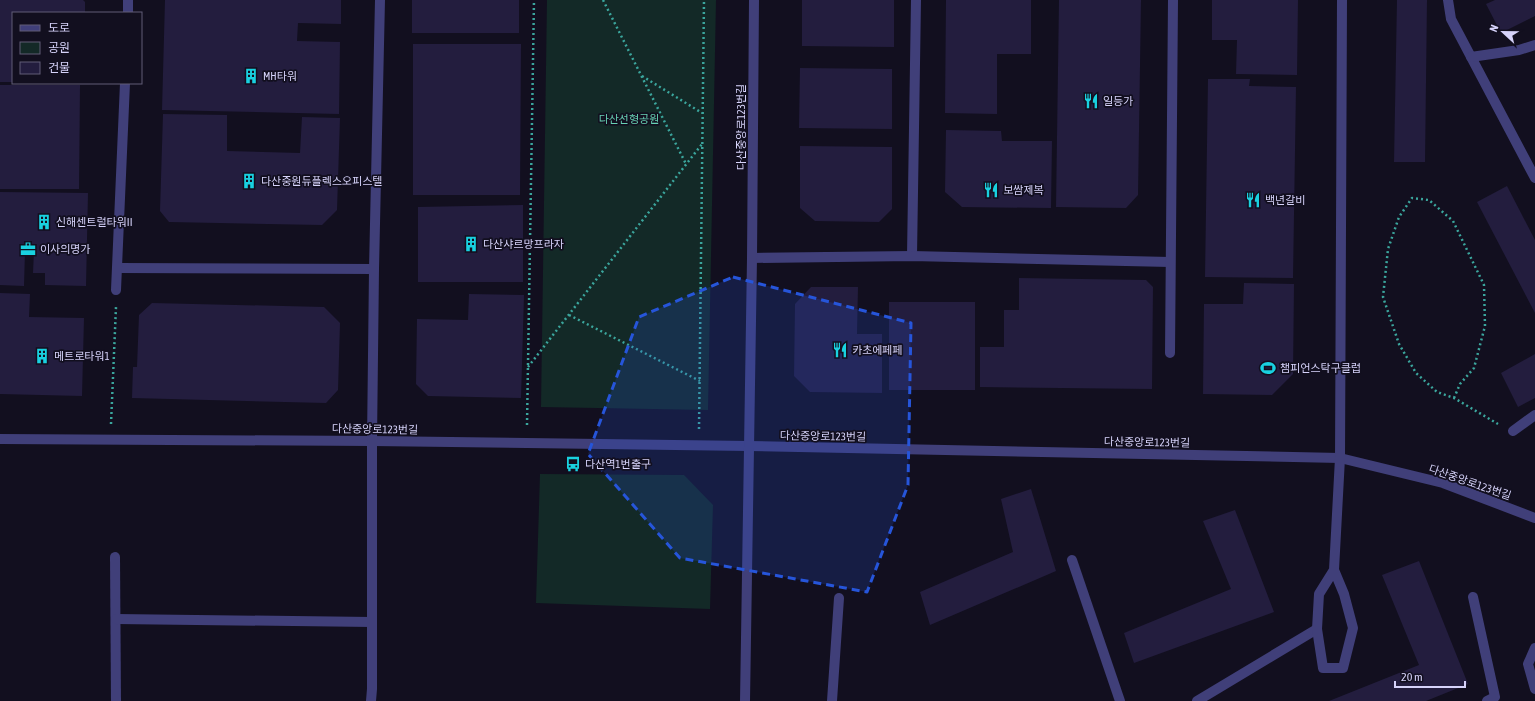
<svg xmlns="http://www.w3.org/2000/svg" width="1535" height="701" font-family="'Asap Condensed','Noto Sans KR',sans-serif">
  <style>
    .green { fill: #132927 }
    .building { fill: #231d3e }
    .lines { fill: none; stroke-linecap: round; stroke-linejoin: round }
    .path { stroke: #3ba69d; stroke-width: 2.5; stroke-dasharray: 2 3; stroke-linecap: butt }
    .service { stroke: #403f79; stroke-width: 10 }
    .minor { stroke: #403f79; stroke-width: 10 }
    .marked { fill: #2655da; fill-opacity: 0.2; stroke: #2655da; stroke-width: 3; stroke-dasharray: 8 5; stroke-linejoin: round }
    .labels { text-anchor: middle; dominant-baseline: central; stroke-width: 3.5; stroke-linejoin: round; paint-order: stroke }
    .poi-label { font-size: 11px; fill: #d6d3fa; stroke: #120f1f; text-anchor: start }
    .park-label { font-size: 11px; fill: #67d2b4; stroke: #120f1f }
    .street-label { font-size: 11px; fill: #d6d3fa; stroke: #120f1f }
  </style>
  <rect width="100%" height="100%" fill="#120f1f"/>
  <!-- green -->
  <g class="green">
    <polygon points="547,0 716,0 708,410 541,407"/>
    <polygon points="540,474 684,475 713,505 710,609 536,603"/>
  </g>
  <!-- building -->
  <g class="building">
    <polygon points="0,0 83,0 85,2 85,13 13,13 13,82 0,82"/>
    <polygon points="165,0 341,0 341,24 298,23 297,41 340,42 339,114 162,110"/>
    <rect x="412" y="0" width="107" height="33"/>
    <polygon points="802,0 894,0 894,47 802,46"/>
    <polygon points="946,0 1031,0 1031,54 997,54 997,114 945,113"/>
    <polygon points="1059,0 1141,0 1138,195 1126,208 1056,207"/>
    <polygon points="1212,0 1298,0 1297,75 1236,74 1237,40 1212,40"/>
    <polygon points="1397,0 1427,0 1425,162 1394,162"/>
    <polygon points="1495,0 1535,0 1535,16 1501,33 1486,4"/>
    <polygon points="413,44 521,44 520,195 413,195"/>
    <polygon points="800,68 892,69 892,129 799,128"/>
    <polygon points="1208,79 1250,79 1249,86 1296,87 1293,278 1205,277"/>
    <polygon points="0,85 80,85 79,189 0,189"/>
    <polygon points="163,114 227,115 227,151 300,153 302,117 340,118 337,210 322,225 169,222 160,211"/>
    <polygon points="946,130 1001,131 1002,141 1052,141 1051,208 962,207 945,192"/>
    <polygon points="800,146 892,147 892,209 879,222 815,221 800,208"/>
    <polygon points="1507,186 1535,240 1535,313 1477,202"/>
    <polygon points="0,192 88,193 86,286 45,285 45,273 33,273 34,251 25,251 24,286 0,285"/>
    <polygon points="523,205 523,282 418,282 418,207"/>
    <polygon points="1019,278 1146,280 1153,287 1152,389 980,387 980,347 1004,347 1004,310 1019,310"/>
    <polygon points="1244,283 1294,284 1293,374 1272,395 1203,394 1204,304 1243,304"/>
    <polygon points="811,287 858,287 857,334 882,334 882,393 810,392 794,376 795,304"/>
    <polygon points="0,293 30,294 29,317 84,318 82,396 0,394"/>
    <polygon points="469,294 524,295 521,398 428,396 416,384 417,319 468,320"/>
    <rect x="889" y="302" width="86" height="88"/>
    <polygon points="152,303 324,307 340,323 338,390 326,403 132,398 133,367 137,367 139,315"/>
    <polygon points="1535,354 1535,398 1518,407 1501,373"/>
    <polygon points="1031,489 1056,571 930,625 920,592 1013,552 1001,499"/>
    <polygon points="1235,510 1274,612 1134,663 1124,633 1231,589 1203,521"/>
    <polygon points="1419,561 1468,684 1426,701 1329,701 1419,665 1382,575"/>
  </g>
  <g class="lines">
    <!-- path -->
    <g class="path">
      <polyline points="603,0 686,164"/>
      <polyline points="642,76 702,113"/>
      <polyline points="569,315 700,381"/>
      <polyline points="528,367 702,144"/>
      <polyline points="1454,398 1460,384 1474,368 1485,326 1484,285 1453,221 1429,200 1412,198 1399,217 1388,249 1383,297 1399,344 1416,373 1437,392 1454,398 1498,424"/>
      <polyline points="111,424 116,307"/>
      <polyline points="527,425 534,0"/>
      <polyline points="699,429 704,0"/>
    </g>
    <!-- service -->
    <g class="service">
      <polyline points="1448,0 1451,19 1535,178"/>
      <polyline points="1471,57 1519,50 1535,45"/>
      <polyline points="1513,431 1535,415"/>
      <polyline points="1072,560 1120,701"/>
      <polyline points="1473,597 1495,697 1487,701"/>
      <polyline points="1535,648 1528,664 1535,689"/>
      <polyline points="832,701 839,598"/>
      <polyline points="1197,701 1317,629"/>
    </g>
    <!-- minor -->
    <g class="minor">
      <polyline points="128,13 128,0"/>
      <polyline points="912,256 916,0"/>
      <polyline points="752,258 912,256 1170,262"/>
      <polyline points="118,268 374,269"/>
      <polyline points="116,290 125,83"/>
      <polyline points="1170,353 1173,0"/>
      <polyline points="0,439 372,441 749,446 1340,458 1443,483 1535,518"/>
      <polyline points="115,557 116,701"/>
      <polyline points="1334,570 1319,594 1317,629 1323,668 1343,668 1353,628 1344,594 1334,570 1340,458 1342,0"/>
      <polyline points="116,619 372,622"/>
      <polyline points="371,701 372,689 372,441 374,269 380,0"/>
      <polyline points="745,701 752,258 754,0"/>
    </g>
  </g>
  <!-- marked area -->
  <path class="marked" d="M 733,277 L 911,323 L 908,485 L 867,592 L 680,558 L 588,454 L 639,317 Z"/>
  <!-- icons -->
  <defs>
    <g id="building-bare" transform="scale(1.2)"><path d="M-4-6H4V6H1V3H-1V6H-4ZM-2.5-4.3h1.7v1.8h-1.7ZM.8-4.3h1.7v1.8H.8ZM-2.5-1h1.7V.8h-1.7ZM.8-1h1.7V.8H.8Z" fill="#19d1e0" stroke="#120f1f" stroke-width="2.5" paint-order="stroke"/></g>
    <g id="restaurant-bare" transform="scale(1.2)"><path d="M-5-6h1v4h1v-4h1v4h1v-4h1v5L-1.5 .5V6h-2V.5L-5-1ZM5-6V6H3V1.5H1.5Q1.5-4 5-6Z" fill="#19d1e0" stroke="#120f1f" stroke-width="2.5" paint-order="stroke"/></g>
    <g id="office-bare" transform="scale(1.2)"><path d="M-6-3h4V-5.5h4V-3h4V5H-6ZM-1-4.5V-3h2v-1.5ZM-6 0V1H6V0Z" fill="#19d1e0" stroke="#120f1f" stroke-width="2.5" paint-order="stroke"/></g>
    <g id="stadium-bare" transform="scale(1.2)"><path d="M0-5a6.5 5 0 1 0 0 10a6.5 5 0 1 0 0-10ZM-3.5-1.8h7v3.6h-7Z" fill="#19d1e0" stroke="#120f1f" stroke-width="2.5" paint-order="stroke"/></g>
    <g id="bus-bare" transform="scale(1.2)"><path d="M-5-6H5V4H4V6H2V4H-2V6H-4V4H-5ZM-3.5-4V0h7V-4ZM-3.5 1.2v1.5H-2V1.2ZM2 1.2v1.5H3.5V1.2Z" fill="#19d1e0" stroke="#120f1f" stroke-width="2.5" paint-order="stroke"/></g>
  </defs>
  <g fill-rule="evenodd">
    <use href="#building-bare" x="251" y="76"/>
    <use href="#restaurant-bare" x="1091" y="101"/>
    <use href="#building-bare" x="249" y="181"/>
    <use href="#restaurant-bare" x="991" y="190"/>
    <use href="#restaurant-bare" x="1253" y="200"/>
    <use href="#building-bare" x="44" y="222"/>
    <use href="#building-bare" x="471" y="244"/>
    <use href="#office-bare" x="28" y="249"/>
    <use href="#restaurant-bare" x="840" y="350"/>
    <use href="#building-bare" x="42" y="356"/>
    <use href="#stadium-bare" x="1268" y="368"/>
    <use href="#bus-bare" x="573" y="464"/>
  </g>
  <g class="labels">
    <!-- poi labels -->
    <g class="poi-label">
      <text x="263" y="76">MH타워</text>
      <text x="1103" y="101">일등가</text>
      <text x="261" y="181">다산중원듀플렉스오피스텔</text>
      <text x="1003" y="190">보쌈제복</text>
      <text x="1265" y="200">백년갈비</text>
      <text x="56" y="222">신해센트럴타워II</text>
      <text x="483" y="244">다산샤르망프라자</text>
      <text x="40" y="249">이사의명가</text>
      <text x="852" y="350">카초에페페</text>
      <text x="54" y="356">메트로타워1</text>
      <text x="1280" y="368">챔피언스탁구클럽</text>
      <text x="585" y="464">다산역1번출구</text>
    </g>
    <!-- park labels -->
    <g class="park-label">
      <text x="629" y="119">다산선형공원</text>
    </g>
    <!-- street labels -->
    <g class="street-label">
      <text transform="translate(741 127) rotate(-90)">다산중앙로123번길</text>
      <text transform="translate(375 429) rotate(1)">다산중앙로123번길</text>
      <text transform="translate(823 436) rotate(1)">다산중앙로123번길</text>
      <text transform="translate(1147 442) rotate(1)">다산중앙로123번길</text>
      <text transform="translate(1470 482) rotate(19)">다산중앙로123번길</text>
    </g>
  </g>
  <!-- legend -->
  <rect x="12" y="12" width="130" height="72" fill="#120f1f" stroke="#605d77"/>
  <rect x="20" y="25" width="20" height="6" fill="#403f79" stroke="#605d77"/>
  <text x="48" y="32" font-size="12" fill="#d6d3fa">도로</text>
  <rect x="20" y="42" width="20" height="12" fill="#132927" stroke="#605d77"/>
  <text x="48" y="52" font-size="12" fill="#d6d3fa">공원</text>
  <rect x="20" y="62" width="20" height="12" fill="#231d3e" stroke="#605d77"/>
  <text x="48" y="72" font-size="12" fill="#d6d3fa">건물</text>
  <!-- north arrow -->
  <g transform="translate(1503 32) rotate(292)" stroke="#120f1f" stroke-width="3" paint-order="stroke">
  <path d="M0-3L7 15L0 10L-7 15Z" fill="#d6d3fa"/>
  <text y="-6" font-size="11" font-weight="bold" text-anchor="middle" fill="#d6d3fa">N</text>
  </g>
  <!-- scale -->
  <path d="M1395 681v6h70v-6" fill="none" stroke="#d6d3fa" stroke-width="2"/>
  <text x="1401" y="681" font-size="12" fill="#d6d3fa" stroke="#120f1f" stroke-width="3" paint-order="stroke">20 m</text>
</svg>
